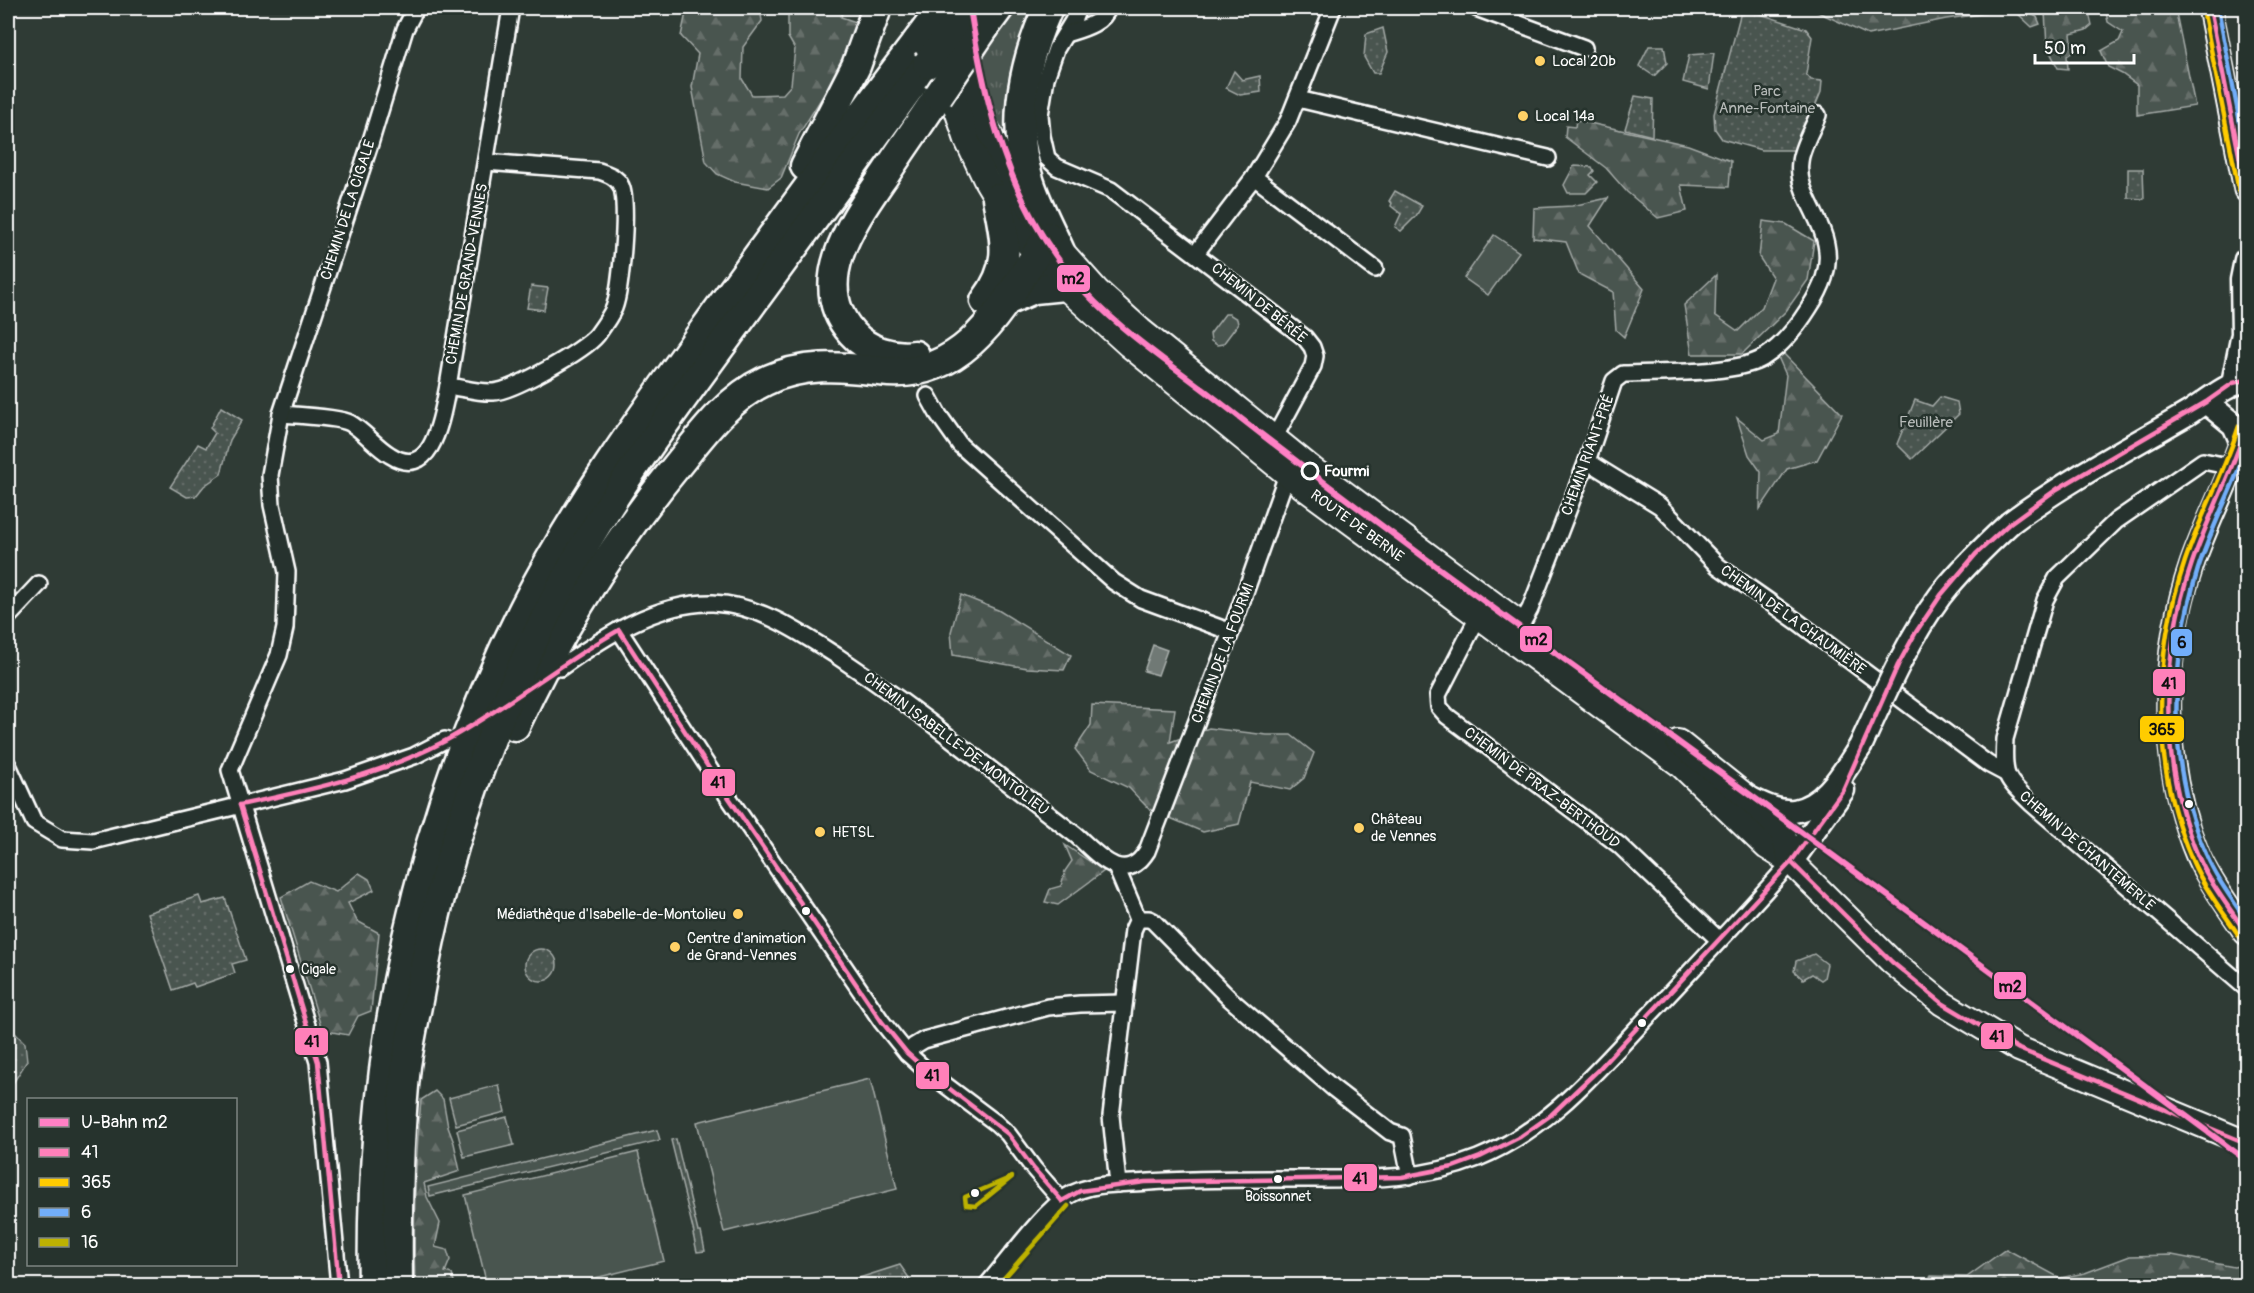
<svg xmlns="http://www.w3.org/2000/svg" width="2254" height="1293" font-family="Pangolin,sans-serif">
  <style>
    .grass { fill: url(#grass-tufts); stroke: #a4aaa7; stroke-width: 1.5 }
    .forest { fill: url(#forest-firs); stroke: #a4aaa7; stroke-width: 1.5 }
    .park { fill: url(#park-dots); stroke: #a4aaa7; stroke-width: 1.5 }
    .pitch { fill: #4a544f; stroke: #a4aaa7; stroke-width: 1.5 }
    .water { fill: #707975; stroke: #a9afac; stroke-width: 1.5 }
    .lines { fill: none; stroke-linecap: round; stroke-linejoin: round }
    .street-casing { stroke: #fff; stroke-width: 20 }
    .secondary-casing { stroke: #fff; stroke-width: 27 }
    .primary-casing { stroke: #fff; stroke-width: 28 }
    .highway-casing { stroke: #fff; stroke-width: 33 }
    .street { stroke: #26332d; stroke-width: 15 }
    .secondary { stroke: #26332d; stroke-width: 22 }
    .primary { stroke: #26332d; stroke-width: 24 }
    .highway { stroke: #26332d; stroke-width: 28 }
    .secondary-bridge-casing { stroke: #fff; stroke-width: 27; stroke-linecap: butt }
    .highway-bridge-casing { stroke: #fff; stroke-width: 33; stroke-linecap: butt }
    .secondary-bridge { stroke: #26332d; stroke-width: 22 }
    .highway-bridge { stroke: #26332d; stroke-width: 28 }
    .bus-1-casing { stroke: #26332d; stroke-width: 9 }
    .bus-2-casing { stroke: #26332d; stroke-width: 9 }
    .bus-3-casing { stroke: #26332d; stroke-width: 9 }
    .bus-4-casing { stroke: #26332d; stroke-width: 9 }
    .bus-1 { stroke: #ff80b9; stroke-width: 4.5 }
    .bus-2 { stroke: #fc0; stroke-width: 4.5 }
    .bus-3 { stroke: #72aefa; stroke-width: 4.5 }
    .bus-4 { stroke: #bdb202; stroke-width: 4.5 }
    .metro-1-casing { stroke: #26332d; stroke-width: 10 }
    .metro-1 { stroke: #ff80c4; stroke-width: 6 }
    .poi-dot { fill: #ffd166; stroke: #26332d; stroke-width: 2 }
    .stop-dot { fill: #26332d; stroke: #fff; stroke-width: 3 }
    .bus-dot { fill: #fff; stroke: #26332d; stroke-width: 2 }
    .labels { text-anchor: middle; dominant-baseline: central; stroke-width: 5; stroke-linejoin: round; paint-order: stroke }
    .bus-label { font-size: 14px; fill: #fff; stroke: #26332d; text-anchor: start }
    .poi-label { font-size: 15px; fill: #fff; stroke: #26332d; text-anchor: start }
    .park-label { font-size: 15px; fill: #b7bbb9; stroke: #26332d }
    .street-label { font-size: 15px; fill: #fff; stroke: #26332d }
    .stop-label { font-size: 15px; font-weight: bold; fill: #fff; stroke: #26332d; text-anchor: start }
    .line-badge { stroke: #26332d; stroke-width: 2 }
    .pale-badge-label { font-size: 16px; text-anchor: middle; font-weight: bold; fill: #111 }
  </style>
  <defs>
    <pattern id="grass-tufts" width="24" height="20" patternUnits="userSpaceOnUse" patternTransform="scale(1.5)"><rect width="24" height="20" fill="#4a544f"/><path d="M3 7l-1-3M5 7V3M7 7l1-3M15 17l-1-3M17 17v-4M19 17l1-3" fill="none" stroke="#656e69"/></pattern>
    <pattern id="forest-firs" width="22" height="20" patternUnits="userSpaceOnUse" patternTransform="scale(1.5)"><rect width="22" height="20" fill="#4a544f"/><path d="M5 1l3.5 6h-7zM16 11l3.5 6h-7z" fill="#656e69"/></pattern>
    <pattern id="park-dots" width="8" height="8" patternUnits="userSpaceOnUse" patternTransform="scale(1.5)"><rect width="8" height="8" fill="#4a544f"/><path d="M2 2h.1M6 6h.1" fill="none" stroke="#656e69" stroke-width="1.8" stroke-linecap="round"/></pattern>
  </defs>
  <rect width="100%" height="100%" fill="#2f3b35"/>
  <filter id="ink" filterUnits="userSpaceOnUse"><feTurbulence type="fractalNoise" baseFrequency=".0167" numOctaves="2"/><feDisplacementMap in="SourceGraphic" scale="12" xChannelSelector="R" yChannelSelector="G"/><feConvolveMatrix kernelMatrix="1 2 1 2 8 2 1 2 1" color-interpolation-filters="sRGB"/></filter>
  <g filter="url(#ink)">
    <!-- grass -->
    <polygon class="grass" points="1013,8 1044,8 1016,135 1003,135 997,125 974,61"/>
    <!-- forest -->
    <g class="forest">
      <polygon points="687,8 760,8 762,21 743,47 742,79 752,95 783,94 791,85 795,49 788,37 788,8 844,8 841,17 856,22 838,72 799,134 781,178 768,188 735,182 717,174 706,162 692,87 698,54 681,36"/>
      <polygon points="1809,8 2074,8 2089,13 2092,25 2086,30 2071,34 2073,52 2067,56 2068,69 2058,68 2047,46 2045,12 2032,12 2031,14 2037,17 2040,24 2032,27 2017,13 2009,10 1946,19 1868,35"/>
      <polygon points="2105,8 2175,8 2195,106 2137,115 2137,85 2122,74 2108,67 2101,51 2119,41 2123,32 2108,22"/>
      <polygon points="1576,120 1688,145 1731,161 1729,187 1681,185 1687,211 1658,218 1627,192 1606,168 1565,137 1566,126 1575,127"/>
      <polygon points="1574,166 1592,167 1594,171 1590,175 1597,182 1586,193 1568,193 1564,185"/>
      <polygon points="1608,198 1590,226 1644,289 1624,337 1616,330 1613,292 1579,274 1566,242 1533,238 1534,208 1572,206"/>
      <polygon points="1763,221 1786,224 1814,241 1808,280 1786,311 1742,354 1692,354 1684,305 1716,275 1715,315 1738,331 1762,307 1773,278 1759,257"/>
      <polygon points="1779,349 1842,414 1817,460 1787,469 1760,509 1761,472 1749,455 1737,418 1764,440 1779,434 1786,375 1778,357"/>
      <polygon points="961,595 998,610 1071,655 1064,670 1027,668 953,655 951,632"/>
      <polygon points="1092,705 1175,709 1170,742 1209,728 1267,735 1291,735 1314,753 1304,778 1290,790 1250,782 1239,824 1203,832 1149,809 1129,788 1091,770 1075,749 1091,725"/>
      <polygon points="1065,845 1104,871 1058,905 1045,902 1050,889 1061,886 1065,871 1072,861"/>
      <polygon points="359,873 369,879 374,890 348,903 357,921 379,933 371,1011 358,1016 348,1035 322,1030 281,897 309,881 336,892"/>
      <path d="M 435,1091 L 443,1099 L 448,1127 L 454,1143 L 460,1171 L 424,1183 L 427,1197 L 440,1223 L 435,1247 L 447,1250 L 450,1260 L 445,1272 L 452,1274 L 455,1285 L 415,1285 C 413,1224 415,1161 421,1100 Z"/>
      <polygon points="2006,1249 2060,1278 2085,1273 2130,1256 2172,1255 2234,1267 2246,1264 2246,1285 1924,1285 1931,1276 1967,1277"/>
    </g>
    <!-- park -->
    <g class="park">
      <polygon points="1742,8 1806,29 1812,37 1806,74 1811,80 1822,81 1821,92 1797,150 1761,150 1722,139 1715,129 1714,114"/>
      <polygon points="1383,28 1388,52 1379,73 1373,73 1364,57 1366,34"/>
      <polygon points="1649,46 1664,46 1667,63 1654,76 1639,66"/>
      <polygon points="1714,53 1709,89 1683,82 1689,55"/>
      <polygon points="1234,71 1242,80 1260,76 1261,92 1240,95 1226,88"/>
      <polygon points="1635,96 1653,99 1652,136 1625,129"/>
      <polygon points="2128,169 2143,169 2144,199 2128,198"/>
      <polygon points="1395,191 1422,206 1416,216 1401,231 1395,227 1401,214 1391,206 1392,203 1389,201"/>
      <polygon points="531,286 548,288 544,310 527,308"/>
      <polygon points="1940,397 1957,402 1959,414 1912,459 1897,444 1915,400 1932,406"/>
      <polygon points="221,407 242,420 230,440 221,474 204,486 196,496 187,497 170,487 198,444 206,448 215,433 210,428"/>
      <polygon points="199,896 202,904 225,898 246,960 232,964 235,973 195,987 193,983 173,990 147,913"/>
      <circle cx="541" cy="965" r="16"/>
      <polygon points="1814,954 1827,964 1824,978 1821,980 1812,974 1803,979 1794,971 1796,961"/>
      <polygon points="8,1026 25,1043 27,1061 8,1091"/>
      <polygon points="900,1265 914,1285 848,1285 857,1282 856,1279"/>
    </g>
    <!-- pitch -->
    <g class="pitch">
      <polygon points="1494,235 1519,252 1488,295 1464,278"/>
      <polygon points="1225,314 1229,314 1237,319 1238,324 1223,344 1217,345 1211,341 1210,334"/>
      <polygon points="870,1079 897,1189 724,1232 697,1122"/>
      <polygon points="499,1085 505,1112 456,1125 449,1098"/>
      <polygon points="507,1117 514,1145 464,1157 457,1130"/>
      <polygon points="657,1130 660,1140 430,1196 428,1187"/>
      <polygon points="676,1139 698,1232 701,1232 705,1251 697,1252 693,1234 694,1233 671,1140"/>
      <polygon points="638,1152 664,1261 567,1285 487,1285 465,1195"/>
    </g>
    <!-- water -->
    <polygon class="water" points="1153,645 1167,650 1158,675 1144,671"/>
    <g class="lines">
      <!-- street casing -->
      <g class="street-casing">
        <g id="street">
          <polyline points="1078,8 1073,21 1056,49 1046,78 1040,115 1042,136 1047,158 1057,167 1111,190 1261,304 1305,338 1312,347 1315,356 1313,366 1270,446"/>
          <polyline points="1476,8 1584,48"/>
          <path d="M 1066,34 C 1081,29 1103,24 1108,8"/>
          <polyline points="1298,99 1548,158"/>
          <polyline points="1254,177 1375,269"/>
          <polyline points="1196,253 1254,177 1288,121 1333,8"/>
          <path d="M 448,386 C 463,388 479,393 493,392 C 512,392 585,350 597,335 C 602,328 610,317 614,308 C 621,290 629,202 621,186 C 617,177 608,174 599,171 L 486,162"/>
          <polyline points="928,396 938,414 960,445 1114,582 1141,599 1231,632"/>
          <path d="M 281,414 C 295,415 339,417 350,423 C 364,431 375,446 390,455 C 434,483 442,413 448,386 L 511,8"/>
          <polyline points="1587,461 1660,506 1718,566 1798,622 1988,764 2005,773"/>
          <path d="M 2232,467 L 2203,461 L 2116,521 L 2057,578 L 2045,600 L 2005,739 C 2003,777 2005,778 2032,804 L 2246,988"/>
          <polyline points="1479,615 1438,695 1439,707 1447,716 1619,845 1719,940"/>
          <polyline points="8,617 39,584"/>
          <path d="M 1521,625 L 1530,609 L 1587,461 L 1614,381 L 1623,374 C 1658,372 1734,375 1763,358 C 1782,346 1797,327 1809,308 C 1822,288 1831,268 1826,244 C 1821,216 1796,191 1800,162 C 1801,148 1813,128 1818,115"/>
          <polyline points="619,630 714,776 882,1022 907,1053 928,1072 996,1123 1008,1134 1034,1169 1062,1201"/>
          <path d="M 560,668 C 604,637 656,602 713,603 C 760,605 799,632 837,656 C 879,684 919,713 958,744 C 998,775 1038,806 1077,836 C 1098,855 1124,887 1147,851 L 1231,632 L 1289,469"/>
          <polyline points="8,765 34,822 62,839 93,841 345,780 414,756 445,740"/>
          <polyline points="1116,867 1138,919"/>
          <polyline points="1138,919 1149,919 1153,921 1229,998 1333,1088 1390,1132 1402,1136 1410,1176"/>
          <polyline points="907,1053 914,1046 924,1040 1048,1007 1080,1004 1124,1003"/>
          <polyline points="1118,1184 1111,1116 1133,930 1138,919"/>
          <polyline points="339,1286 318,1062 230,770 279,655 285,628 287,572 272,505 270,475 281,414 369,147 405,29 416,8"/>
          <path d="M 986,1286 C 1008,1261 1042,1212 1068,1196 C 1091,1182 1124,1184 1149,1182 C 1203,1178 1257,1179 1310,1179 C 1368,1179 1423,1180 1478,1158 C 1553,1128 1604,1062 1659,1005 C 1703,958 1748,911 1791,862"/>
        </g>
      </g>
      <!-- secondary casing -->
      <g class="secondary-casing">
        <g id="secondary">
          <polyline points="2210,8 2246,190"/>
          <polyline points="2233,383 2243,334 2242,280 2246,260"/>
          <polyline points="2206,402 2234,425 2242,443"/>
          <path d="M 2246,428 C 2232,475 2208,518 2192,564 C 2160,656 2160,765 2198,856 C 2210,883 2230,908 2246,933"/>
          <path d="M 2010,523 C 2066,481 2127,449 2187,414 C 2206,402 2225,385 2246,380"/>
          <path d="M 1749,798 C 1762,804 1778,813 1794,811 C 1826,806 1844,771 1860,747"/>
          <polyline points="1791,862 1843,790"/>
        </g>
      </g>
      <!-- primary casing -->
      <g class="primary-casing">
        <g id="primary">
          <polyline points="958,48 985,125 1019,194 1048,236 1098,292 1140,330 1313,470 1516,621"/>
          <polyline points="943,68 967,140 986,180 1016,230 1064,286 1129,345 1302,486 1681,765 1767,847 1791,862 1892,962 1942,1003 2019,1049 2246,1143"/>
          <polyline points="1678,742 1748,798 1782,831 1791,862"/>
        </g>
      </g>
      <!-- highway casing -->
      <g class="highway-casing">
        <g id="highway">
          <path d="M 1048,8 C 1024,62 1010,125 1030,183 C 1038,207 1050,229 1060,251"/>
          <polyline points="985,27 999,8"/>
          <polyline points="805,166 856,66 877,8"/>
          <path d="M 985,301 C 1013,264 1005,240 997,198"/>
          <polyline points="1006,301 1034,289 1064,286"/>
          <path d="M 915,355 C 892,358 868,351 852,333 C 806,282 856,217 886,173 C 903,147 921,122 938,96"/>
          <path d="M 515,726 C 559,630 616,539 683,458 C 706,429 731,397 765,381 C 803,363 839,366 880,371 C 969,383 1006,299 1048,236"/>
          <path d="M 373,1286 C 368,1051 418,818 524,608 C 578,502 649,406 719,309 C 785,219 851,128 919,39"/>
          <path d="M 398,1286 C 397,1213 398,1139 406,1066 C 409,1046 413,1026 417,1006 C 444,847 499,696 578,556 C 625,475 681,400 737,324 C 800,238 864,151 927,64"/>
        </g>
      </g>
      <!-- street -->
      <use href="#street" class="street"/>
      <!-- secondary -->
      <use href="#secondary" class="secondary"/>
      <!-- primary -->
      <use href="#primary" class="primary"/>
      <!-- highway -->
      <use href="#highway" class="highway"/>
      <!-- secondary-bridge casing -->
      <g class="secondary-bridge-casing">
        <path id="secondary-bridge" d="M 1860,747 C 1884,695 1906,642 1940,596 C 1961,569 1985,546 2010,523"/>
      </g>
      <!-- highway-bridge casing -->
      <g class="highway-bridge-casing">
        <g id="highway-bridge">
          <polyline points="919,39 942,8"/>
          <polyline points="927,64 970,8"/>
          <polyline points="938,96 985,27"/>
        </g>
      </g>
      <!-- secondary-bridge -->
      <use href="#secondary-bridge" class="secondary-bridge"/>
      <!-- highway-bridge -->
      <use href="#highway-bridge" class="highway-bridge"/>
      <!-- bus-1 casing -->
      <g class="bus-1-casing">
        <g id="bus-1">
          <polyline points="2210,8 2246,190"/>
          <path d="M 2246,428 C 2231,474 2208,517 2192,563 C 2160,656 2159,764 2198,856 C 2210,884 2230,908 2246,933"/>
          <polyline points="619,630 714,776 882,1022 907,1053 928,1072 1008,1134 1034,1169 1062,1201"/>
          <polyline points="240,805 318,1062 339,1286"/>
          <path d="M 240,805 C 310,790 381,775 445,741 C 506,708 559,664 619,630"/>
          <polyline points="1791,862 1892,962 1942,1003 2019,1049 2246,1143"/>
          <polyline points="1062,1201 1080,1191 1145,1182 1402,1177 1453,1167 1480,1157 1520,1137 1551,1115 1597,1071 1791,862 1843,790 1898,665 1916,632 1941,595 1976,554 2010,523 2057,489 2206,402 2233,383 2246,380"/>
        </g>
      </g>
      <!-- bus-2 casing -->
      <g class="bus-2-casing">
        <g id="bus-2">
          <polyline points="2203,9 2239,191"/>
          <path d="M 2239,426 C 2224,472 2201,515 2185,561 C 2153,656 2151,767 2192,860 C 2204,888 2223,912 2240,937"/>
        </g>
      </g>
      <!-- bus-3 casing -->
      <g class="bus-3-casing">
        <g id="bus-3">
          <polyline points="2218,8 2246,154"/>
          <path d="M 2246,450 C 2232,490 2211,528 2198,569 C 2170,660 2166,765 2206,854 C 2216,878 2232,899 2246,920"/>
        </g>
      </g>
      <!-- bus-4 casing -->
      <g class="bus-4-casing">
        <g id="bus-4">
          <polygon points="1012,1177 976,1206 966,1205 965,1197"/>
          <polyline points="997,1286 1068,1206"/>
        </g>
      </g>
      <!-- bus-1 -->
      <use href="#bus-1" class="bus-1"/>
      <!-- bus-2 -->
      <use href="#bus-2" class="bus-2"/>
      <!-- bus-3 -->
      <use href="#bus-3" class="bus-3"/>
      <!-- bus-4 -->
      <use href="#bus-4" class="bus-4"/>
      <!-- metro-1 casing -->
      <g class="metro-1-casing">
        <path id="metro-1" d="M 970,8 C 985,105 1008,200 1072,277 C 1113,327 1170,363 1221,403 C 1316,477 1413,550 1511,621 C 1758,798 2001,980 2246,1160"/>
      </g>
      <!-- metro-1 -->
      <use href="#metro-1" class="metro-1"/>
    </g>
  </g>
  <!-- markers -->
  <g class="poi-dot">
    <circle cx="1540" cy="61" r="6"/>
    <circle cx="1523" cy="116" r="6"/>
    <circle cx="1359" cy="828" r="6"/>
    <circle cx="820" cy="832" r="6"/>
    <circle cx="738" cy="914" r="6"/>
    <circle cx="675" cy="947" r="6"/>
  </g>
  <circle class="stop-dot" cx="1310" cy="471" r="8"/>
  <g class="bus-dot">
    <circle cx="2189" cy="804" r="5"/>
    <circle cx="806" cy="911" r="5"/>
    <circle cx="290" cy="969" r="5"/>
    <circle cx="1642" cy="1023" r="5"/>
    <circle cx="1278" cy="1179" r="5"/>
    <circle cx="975" cy="1193" r="5"/>
  </g>
  <g class="labels">
    <!-- bus labels -->
    <g class="bus-label">
      <text x="301" y="969">Cigale</text>
      <text x="1278" y="1196" text-anchor="middle">Boissonnet</text>
    </g>
    <!-- poi labels -->
    <g class="poi-label">
      <text x="1552" y="61">Local 20b</text>
      <text x="1535" y="116">Local 14a</text>
      <text x="1371" y="819">Château<tspan x="1371" dy="17">de Vennes</tspan></text>
      <text x="832" y="832">HETSL</text>
      <text x="726" y="914" text-anchor="end">Médiathèque d'Isabelle-de-Montolieu</text>
      <text x="687" y="938">Centre d'animation<tspan x="687" dy="17">de Grand-Vennes</tspan></text>
    </g>
    <!-- park labels -->
    <g class="park-label">
      <text x="1767" y="91">Parc<tspan x="1767" dy="17">Anne-Fontaine</tspan></text>
      <text x="1926" y="422">Feuillère</text>
    </g>
    <!-- street labels -->
    <g class="street-label">
      <text transform="translate(348 210) rotate(-72)">CHEMIN DE LA CIGALE</text>
      <text transform="translate(467 274) rotate(-80)">CHEMIN DE GRAND-VENNES</text>
      <text transform="translate(1259 303) rotate(39)">CHEMIN DE BÉRÉE</text>
      <text transform="translate(1588 455) rotate(-70)">CHEMIN RIANT-PRÉ</text>
      <text transform="translate(1357 526) rotate(36)">ROUTE DE BERNE</text>
      <text transform="translate(1793 620) rotate(36)">CHEMIN DE LA CHAUMIÈRE</text>
      <text transform="translate(1223 653) rotate(-69)">CHEMIN DE LA FOURMI</text>
      <text transform="translate(956 744) rotate(37)">CHEMIN ISABELLE-DE-MONTOLIEU</text>
      <text transform="translate(1542 788) rotate(37)">CHEMIN DE PRAZ-BERTHOUD</text>
      <text transform="translate(2087 851) rotate(41)">CHEMIN DE CHANTEMERLE</text>
    </g>
    <!-- stop labels -->
    <g class="stop-label">
      <text x="1324" y="471">Fourmi</text>
    </g>
  </g>
  <g class="line-badge">
    <rect x="1056" y="264" width="35" height="29" rx="6" fill="#ff80c4"/>
    <rect x="1519" y="625" width="34" height="28" rx="6" fill="#ff80c4"/>
    <rect x="2170" y="628" width="23" height="29" rx="6" fill="#72aefa"/>
    <rect x="2152" y="668" width="34" height="29" rx="6" fill="#ff80b9"/>
    <rect x="2139" y="715" width="46" height="28" rx="6" fill="#fc0"/>
    <rect x="701" y="768" width="35" height="29" rx="6" fill="#ff80b9"/>
    <rect x="1993" y="971" width="34" height="29" rx="6" fill="#ff80c4"/>
    <rect x="1980" y="1022" width="34" height="28" rx="6" fill="#ff80b9"/>
    <rect x="294" y="1027" width="35" height="29" rx="6" fill="#ff80b9"/>
    <rect x="915" y="1061" width="35" height="29" rx="6" fill="#ff80b9"/>
    <rect x="1343" y="1163" width="35" height="29" rx="6" fill="#ff80b9"/>
  </g>
  <g class="pale-badge-label">
    <text x="1073" y="284">m2</text>
    <text x="1536" y="645">m2</text>
    <text x="2182" y="648">6</text>
    <text x="2169" y="689">41</text>
    <text x="2162" y="735">365</text>
    <text x="718" y="788">41</text>
    <text x="2010" y="992">m2</text>
    <text x="1997" y="1042">41</text>
    <text x="312" y="1047">41</text>
    <text x="932" y="1081">41</text>
    <text x="1360" y="1184">41</text>
  </g>
  <!-- margin -->
  <rect width="2254" height="1293" fill="none" stroke="#26332d" stroke-width="30"/>
  <rect x="15" y="15" width="2224" height="1263" fill="none" stroke="#fff" stroke-width="2" filter="url(#ink)"/>
  <!-- legend -->
  <rect x="27" y="1098" width="210" height="168" fill="#26332d" stroke="#7d8581" stroke-width="1.5"/>
  <rect x="39" y="1118" width="30" height="9" fill="#ff80c4" stroke="#7d8581" stroke-width="1.5"/>
  <text x="81" y="1128" font-size="18" fill="#ffffff">U-Bahn m2</text>
  <rect x="39" y="1148" width="30" height="9" fill="#ff80b9" stroke="#7d8581" stroke-width="1.5"/>
  <text x="81" y="1158" font-size="18" fill="#ffffff">41</text>
  <rect x="39" y="1178" width="30" height="9" fill="#ffcc00" stroke="#7d8581" stroke-width="1.5"/>
  <text x="81" y="1188" font-size="18" fill="#ffffff">365</text>
  <rect x="39" y="1208" width="30" height="9" fill="#72aefa" stroke="#7d8581" stroke-width="1.5"/>
  <text x="81" y="1218" font-size="18" fill="#ffffff">6</text>
  <rect x="39" y="1238" width="30" height="9" fill="#bdb202" stroke="#7d8581" stroke-width="1.5"/>
  <text x="81" y="1248" font-size="18" fill="#ffffff">16</text>
  <!-- scale -->
  <path d="M2035 54v9h99v-9" fill="none" stroke="#ffffff" stroke-width="3"/>
  <text x="2044" y="54" font-size="18" fill="#ffffff" stroke="#26332d" stroke-width="4.5" paint-order="stroke">50 m</text>
</svg>
